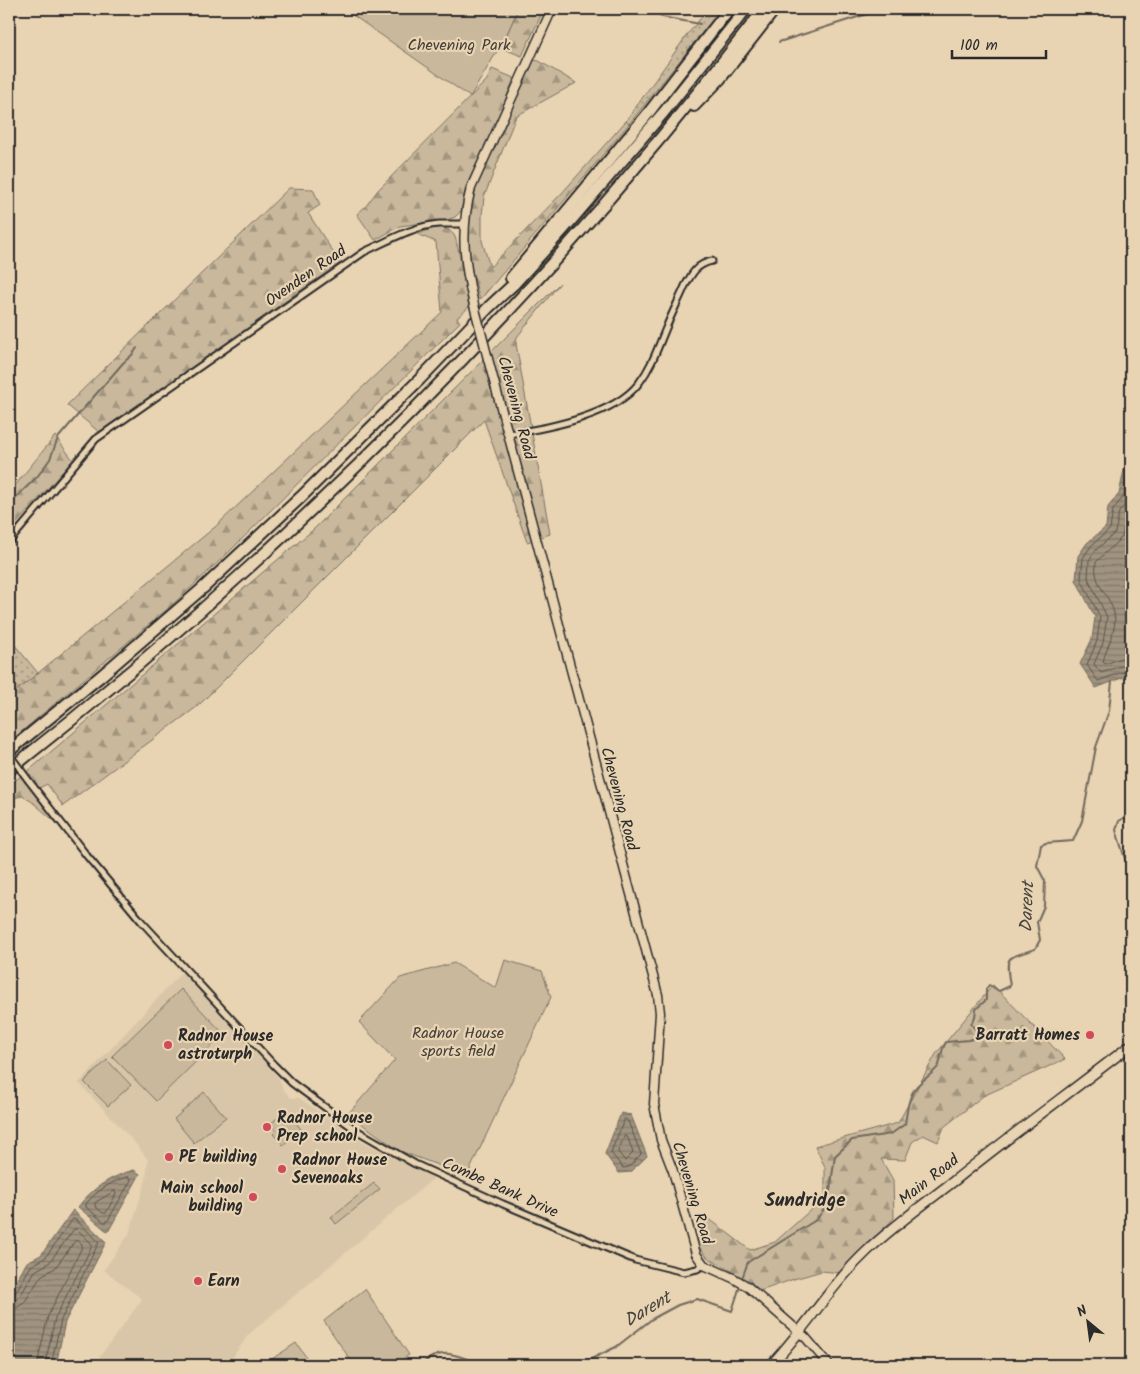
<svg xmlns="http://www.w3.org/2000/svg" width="1140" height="1374" font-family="Kalam,sans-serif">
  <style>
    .built { fill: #d9c6a8 }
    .grass { fill: url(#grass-dots); stroke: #7a7264 }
    .forest { fill: url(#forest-firs); stroke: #7a7264 }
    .green { fill: #c9b89c; stroke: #7a7264 }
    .water { fill: url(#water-rules); stroke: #71695d }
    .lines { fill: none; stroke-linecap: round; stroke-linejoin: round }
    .shore { stroke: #5a554d; stroke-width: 1 }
    .stream { stroke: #71695d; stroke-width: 2 }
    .street-casing { stroke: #2b2b2b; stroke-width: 9 }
    .secondary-casing { stroke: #2b2b2b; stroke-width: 11 }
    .primary-casing { stroke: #2b2b2b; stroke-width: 12 }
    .highway-casing { stroke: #2b2b2b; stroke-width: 14 }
    .street { stroke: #e8d3b2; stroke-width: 5 }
    .secondary { stroke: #e8d3b2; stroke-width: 8 }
    .primary { stroke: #e8d3b2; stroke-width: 9 }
    .highway { stroke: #e8d3b2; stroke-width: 10 }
    .street-bridge-casing { stroke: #2b2b2b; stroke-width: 9; stroke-linecap: butt }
    .secondary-bridge-casing { stroke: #2b2b2b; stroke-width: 11; stroke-linecap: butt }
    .street-bridge { stroke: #e8d3b2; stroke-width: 5 }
    .secondary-bridge { stroke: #e8d3b2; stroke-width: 8 }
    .poi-dot { fill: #d1495b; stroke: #e8d3b2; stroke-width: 2 }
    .labels { text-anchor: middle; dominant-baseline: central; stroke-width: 4.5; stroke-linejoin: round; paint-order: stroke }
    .park-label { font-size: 16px; fill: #43403c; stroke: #e8d3b2 }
    .street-label { font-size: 16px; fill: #2b2b2b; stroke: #e8d3b2 }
    .poi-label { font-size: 16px; font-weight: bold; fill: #2b2b2b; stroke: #e8d3b2; text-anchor: start }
    .water-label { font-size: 18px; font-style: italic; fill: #484540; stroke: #e8d3b2 }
    .quarter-label { font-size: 19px; font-weight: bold; fill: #2b2b2b; stroke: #e8d3b2 }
  </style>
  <defs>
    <pattern id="grass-dots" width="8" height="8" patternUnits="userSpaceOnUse" patternTransform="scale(1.25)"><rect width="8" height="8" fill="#c9b89c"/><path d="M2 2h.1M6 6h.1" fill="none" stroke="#a3967f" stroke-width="1.8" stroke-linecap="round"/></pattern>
    <pattern id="forest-firs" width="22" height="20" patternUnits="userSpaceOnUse" patternTransform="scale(1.25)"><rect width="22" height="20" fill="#c9b89c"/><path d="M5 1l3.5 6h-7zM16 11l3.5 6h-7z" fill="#a3967f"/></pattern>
    <pattern id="water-rules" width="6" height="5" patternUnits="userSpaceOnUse" patternTransform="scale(1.25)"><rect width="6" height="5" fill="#a0937f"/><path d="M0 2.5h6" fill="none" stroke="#837868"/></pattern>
  </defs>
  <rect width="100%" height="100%" fill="#e8d3b2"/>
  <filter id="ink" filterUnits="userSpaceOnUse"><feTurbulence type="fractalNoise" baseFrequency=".02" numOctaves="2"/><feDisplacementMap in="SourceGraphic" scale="10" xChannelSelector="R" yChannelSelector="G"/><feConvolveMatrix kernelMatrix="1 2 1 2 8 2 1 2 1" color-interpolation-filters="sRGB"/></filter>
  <g filter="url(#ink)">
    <!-- built -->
    <polygon class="built" points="182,972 245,1039 279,1079 283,1089 291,1098 299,1098 360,1140 434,1178 249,1334 230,1361 225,1365 94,1365 142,1299 104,1270 129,1234 146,1180 148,1160 138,1146 79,1083"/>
    <!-- grass -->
    <g class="grass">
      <polygon points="708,9 721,9 629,124 626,121 687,35"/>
      <polygon points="9,638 38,673 9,697"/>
    </g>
    <!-- forest -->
    <g class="forest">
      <polygon points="518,9 544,9 522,56 501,48"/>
      <polygon points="533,60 539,61 576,83 516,116 484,197 482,215 482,241 490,267 562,193 626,121 629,124 480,300 469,259 468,242 469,214 474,191"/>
      <polygon points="492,69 514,78 501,111 466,187 461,211 455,217 447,220 400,226 375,240 357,214 366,206 378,190 487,80"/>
      <polygon points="289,188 313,189 320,205 308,213 340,263 99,432 67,405"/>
      <path d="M 437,227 C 445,227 449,229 454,235 C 458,240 466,295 469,307 L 457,318 L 460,322 L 228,553 L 171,606 L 9,742 L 9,697 L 215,527 L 442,312 L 436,242 L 417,234 Z"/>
      <polygon points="560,283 517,337 516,344 550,534 527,542 484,420 198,706 63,806 47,784 39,788 27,772 314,529"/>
      <polygon points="55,436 73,460 9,532 9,493"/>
      <polygon points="21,776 58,823 57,823 31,801 22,796 9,799 9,785"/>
      <polygon points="993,985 1065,1059 983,1096 944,1127 938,1142 923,1135 912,1142 905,1160 881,1159 893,1180 894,1218 841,1273 822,1271 794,1279 760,1291 735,1273 707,1257 697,1244 704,1215 750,1250 775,1242 825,1197 825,1167 815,1146 898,1123 936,1054"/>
    </g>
    <!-- green -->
    <g class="green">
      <polygon points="344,9 518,9 506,36 470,97"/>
      <polygon points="505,960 542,971 551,997 467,1176 400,1151 348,1114 395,1060 359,1022 400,978 454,963 496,988"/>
      <polygon points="181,989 224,1034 156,1101 112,1056"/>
      <polygon points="107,1060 131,1085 108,1106 84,1082"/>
      <polygon points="204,1092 226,1117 194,1143 174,1119"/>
      <polygon points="286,1111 301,1129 283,1145 273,1134 276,1131 270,1124"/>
      <polygon points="374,1183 380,1189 336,1224 331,1217"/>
      <polygon points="365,1289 409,1355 393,1365 354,1365 324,1321"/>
      <polygon points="296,1343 312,1365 263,1365"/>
    </g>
    <!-- water -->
    <g class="water">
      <polygon points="1131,455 1131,680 1124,677 1096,688 1080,664 1092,639 1095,617 1076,580 1078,556 1087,543 1106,527 1108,507 1119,494 1124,470"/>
      <polygon points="621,1113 631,1115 647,1156 631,1172 619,1173 605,1154"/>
      <path d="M 134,1170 L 140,1174 L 108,1232 L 78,1207 C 92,1188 111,1176 134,1170 Z"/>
      <polygon points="73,1210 106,1242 65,1322 56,1365 9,1365 9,1294 27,1262 41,1255"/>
    </g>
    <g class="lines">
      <!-- shore -->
      <g class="shore">
        <polyline points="1131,467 1124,496 1113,510 1110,529 1091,546 1083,558 1081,579 1100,617 1097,641 1087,665 1098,681 1122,672 1131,674"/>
        <polyline points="1131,493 1129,500 1119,512 1115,533 1096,550 1089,560 1088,578 1107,617 1103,643 1094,664 1101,673 1121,666 1131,668"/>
        <path d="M 1131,509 L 1126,516 L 1122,537 L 1096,562 C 1093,586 1109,593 1114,613 C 1118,630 1106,647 1103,662 L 1105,664 L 1121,658 L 1131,660"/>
        <polygon points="625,1119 628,1121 641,1154 629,1167 623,1168 611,1153"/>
        <polygon points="625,1136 628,1138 633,1153 625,1161 618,1152"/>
        <path d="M 128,1177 L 130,1178 L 131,1180 L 107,1222 L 104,1222 L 86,1207 L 86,1204 C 95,1192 113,1180 128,1177 Z"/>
        <polygon points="115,1191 116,1194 106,1213 103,1213 95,1206 95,1203"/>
        <polyline points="9,1295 15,1293 31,1266 45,1258 73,1219 76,1220 99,1242 61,1320 51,1365"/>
        <polyline points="9,1302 14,1301 19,1298 35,1271 49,1263 74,1229 77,1229 91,1243 92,1246 55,1318 45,1365"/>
        <polyline points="9,1309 18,1307 24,1303 41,1276 55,1268 75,1241 77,1240 82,1244 82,1247 48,1316 37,1365"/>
      </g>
      <!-- stream -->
      <g class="stream">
        <polyline points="652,9 662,17 700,24"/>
        <polyline points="779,42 883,9"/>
        <polyline points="9,504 37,477 50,459 58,438 123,363 133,354 137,348"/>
        <polyline points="1131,814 1119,821 1116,830 1127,865 1128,881 1131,888"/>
        <path d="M 741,1281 L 748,1262 L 816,1220 L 828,1204 L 835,1156 L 852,1140 L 891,1134 L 905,1124 C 907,1112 908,1096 917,1086 C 922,1080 937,1071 939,1065 C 942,1055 940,1052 946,1042 L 969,1040 L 978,1037 L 977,1031 L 971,1024 L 975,1017 L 976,1009 L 986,1000 L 986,989 L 989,985 L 999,991 L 1010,986 C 1005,954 1006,959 1035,949 L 1040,940 L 1037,922 L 1044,906 L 1045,881 L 1037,866 L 1041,845 L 1046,843 L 1073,841 L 1082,821 L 1096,747 L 1109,711 L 1112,681"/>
        <path d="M 421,1365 C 442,1345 459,1356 482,1365"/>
        <polyline points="575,1365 587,1362"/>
        <polyline points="584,1365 587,1361 616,1347 652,1319 678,1305 697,1299 732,1311 740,1286"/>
      </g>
      <!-- street casing -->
      <g class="street-casing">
        <g id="street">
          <path d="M 509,434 C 548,428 614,416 639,383 C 652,366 658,347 666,328 C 672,313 679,300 685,286 C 692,273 697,264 712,261"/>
          <path d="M 9,542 L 96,439 L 364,252 C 388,241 413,226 439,224 C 447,224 456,224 464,224"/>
          <polyline points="29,781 87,856 142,922 274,1065 292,1083 356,1130 415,1164 503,1204 635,1260 684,1272 697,1269 704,1265"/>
        </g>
      </g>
      <!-- secondary casing -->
      <g class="secondary-casing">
        <g id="secondary">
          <path d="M 474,305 C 464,263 460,230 471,188 L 552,9"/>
          <polyline points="488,359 658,995 660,1013 654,1104 661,1140 673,1171 696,1254 704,1265 733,1278 747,1286 806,1338 829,1365"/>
        </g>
      </g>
      <!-- primary casing -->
      <g class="primary-casing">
        <path id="primary" d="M 771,1365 C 805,1329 830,1286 866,1252 C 893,1226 924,1204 954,1181 C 1012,1134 1072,1091 1131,1045"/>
      </g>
      <!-- highway casing -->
      <g class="highway-casing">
        <g id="highway">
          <polyline points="694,106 720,79 775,9"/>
          <polyline points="511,278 646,116 729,9"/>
          <polyline points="9,751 102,675 203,588 301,497 420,379 489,307 515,283 562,231 664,112 746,9"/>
          <path d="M 9,770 C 291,549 545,293 764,9"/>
        </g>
      </g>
      <!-- street -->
      <use href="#street" class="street"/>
      <!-- secondary -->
      <use href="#secondary" class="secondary"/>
      <!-- primary -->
      <use href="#primary" class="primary"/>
      <!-- highway -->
      <use href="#highway" class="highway"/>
      <!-- street-bridge casing -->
      <g class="street-bridge-casing">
        <polyline id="street-bridge" points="9,754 29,781"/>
      </g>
      <!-- secondary-bridge casing -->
      <g class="secondary-bridge-casing">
        <polyline id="secondary-bridge" points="474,305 488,359"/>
      </g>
      <!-- street-bridge -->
      <use href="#street-bridge" class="street-bridge"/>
      <!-- secondary-bridge -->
      <use href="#secondary-bridge" class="secondary-bridge"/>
    </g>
  </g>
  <!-- markers -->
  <g class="poi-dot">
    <circle cx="1090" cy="1035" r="5"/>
    <circle cx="168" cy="1045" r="5"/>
    <circle cx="267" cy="1127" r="5"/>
    <circle cx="169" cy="1157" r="5"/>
    <circle cx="282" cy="1169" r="5"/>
    <circle cx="253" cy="1197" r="5"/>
    <circle cx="198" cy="1281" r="5"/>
  </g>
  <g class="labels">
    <!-- park labels -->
    <g class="park-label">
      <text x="459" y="45">Chevening Park</text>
      <text x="458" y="1033">Radnor House<tspan x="458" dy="18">sports field</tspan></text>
    </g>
    <!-- street labels -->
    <g class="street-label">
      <text transform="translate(306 276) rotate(-35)">Ovenden Road</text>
      <text transform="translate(516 408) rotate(75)">Chevening Road</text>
      <text transform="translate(619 799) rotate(75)">Chevening Road</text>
      <text transform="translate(929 1180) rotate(-38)">Main Road</text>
      <text transform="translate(500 1188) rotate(24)">Combe Bank Drive</text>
      <text transform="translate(692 1193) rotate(73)">Chevening Road</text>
    </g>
    <!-- poi labels -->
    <g class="poi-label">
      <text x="1080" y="1035" text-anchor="end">Barratt Homes</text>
      <text x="178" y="1036">Radnor House<tspan x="178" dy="18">astroturph</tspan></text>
      <text x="277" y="1118">Radnor House<tspan x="277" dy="18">Prep school</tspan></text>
      <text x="179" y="1157">PE building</text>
      <text x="292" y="1160">Radnor House<tspan x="292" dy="18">Sevenoaks</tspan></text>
      <text x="243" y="1188" text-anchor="end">Main school<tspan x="243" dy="18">building</tspan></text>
      <text x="208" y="1281">Earn</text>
    </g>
    <!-- water labels -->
    <g class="water-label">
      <text transform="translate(1028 907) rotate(-88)">Darent</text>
      <text transform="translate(648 1310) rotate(-31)">Darent</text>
    </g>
    <!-- quarter labels -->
    <g class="quarter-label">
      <text x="805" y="1201">Sundridge</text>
    </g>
  </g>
  <!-- margin -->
  <rect width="1140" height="1374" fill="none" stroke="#e8d3b2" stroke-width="30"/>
  <rect x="15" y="15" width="1110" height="1344" fill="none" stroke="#2b2b2b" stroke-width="2" filter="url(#ink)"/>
  <!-- north arrow -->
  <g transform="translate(1088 1322) rotate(331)" stroke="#e8d3b2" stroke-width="4" paint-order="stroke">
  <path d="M0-4L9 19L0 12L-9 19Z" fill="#2b2b2b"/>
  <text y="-8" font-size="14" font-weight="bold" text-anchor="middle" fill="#2b2b2b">N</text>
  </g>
  <!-- scale -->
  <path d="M952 50v8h94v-8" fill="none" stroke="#2b2b2b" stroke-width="2.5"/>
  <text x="960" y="50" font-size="15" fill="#2b2b2b" stroke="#e8d3b2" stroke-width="4" paint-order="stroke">100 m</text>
</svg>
